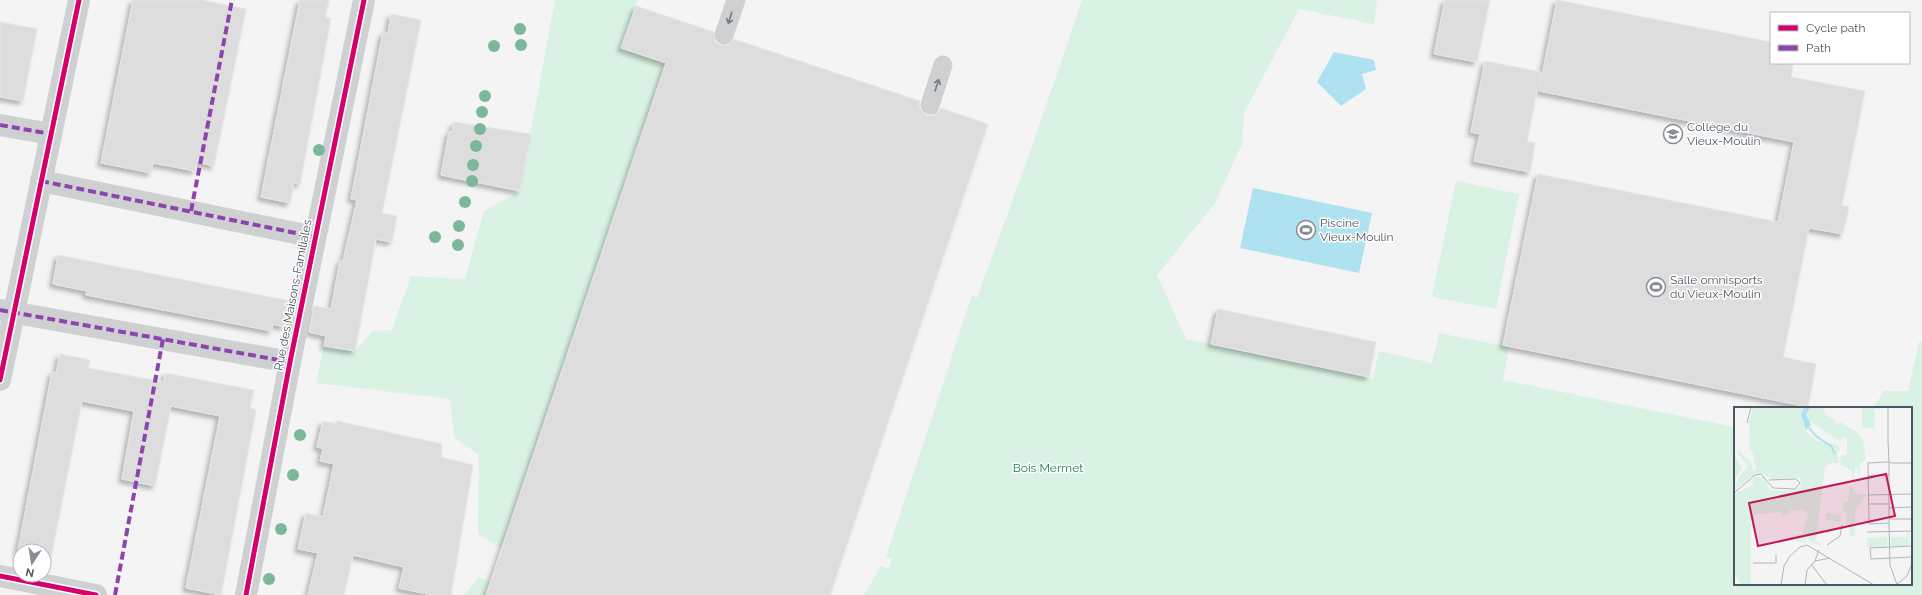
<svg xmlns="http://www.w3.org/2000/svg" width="1922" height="595" font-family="Raleway,sans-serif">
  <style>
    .green { fill: #d9f2e3 }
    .water { fill: #aee2f0 }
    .building { fill: #ddddde; stroke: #e5e6e7; filter: url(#shadow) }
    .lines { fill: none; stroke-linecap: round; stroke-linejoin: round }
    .lane { stroke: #ced0d2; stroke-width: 19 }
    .street { stroke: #ced0d2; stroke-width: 22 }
    .quiet { stroke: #8e44ad; stroke-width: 4; stroke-dasharray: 8 4; stroke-linecap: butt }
    .cycleway-casing { stroke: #fff; stroke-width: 8 }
    .cycleway { stroke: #d6006c; stroke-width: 5 }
    .tree { fill: #7ab899 }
    .oneway { stroke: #727b83 }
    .labels { text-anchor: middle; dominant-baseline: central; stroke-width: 3; stroke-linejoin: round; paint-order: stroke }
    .poi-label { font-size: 12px; fill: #4a5661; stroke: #fff; text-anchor: start }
    .street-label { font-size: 12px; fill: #4a5661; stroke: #fff }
    .park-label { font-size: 12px; fill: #17864f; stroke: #fff }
    .inset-river { fill: none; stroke: #aee2f0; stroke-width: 2 }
    .inset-road { fill: none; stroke: #b0b5b9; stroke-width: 1 }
    .view { fill: #c2185b; fill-opacity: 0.15; stroke: #c2185b; stroke-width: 2 }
    .inset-edge { fill: none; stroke: #4a5661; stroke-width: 2 }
  </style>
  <defs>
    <filter id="shadow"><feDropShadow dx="-3.5" dy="3.5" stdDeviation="2" flood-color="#0004"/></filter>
  </defs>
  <rect width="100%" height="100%" fill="#f4f4f4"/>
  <!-- green -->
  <g class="green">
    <polygon points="555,0 638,0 622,48 666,63 502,549 478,534 479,455 454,437 450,399 316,383 324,346 355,351 373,331 392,330 411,276 465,279 484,211 520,191"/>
    <polygon points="1082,0 1377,0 1374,24 1299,9 1244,113 1242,144 1215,203 1157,275 1186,339 1373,378 1379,351 1432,363 1439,333 1509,347 1503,380 1735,427 1735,584 1911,584 1911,408 1873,408 1884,391 1908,391 1919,342 1922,341 1922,595 864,595 881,566 889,569 892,559 886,557 972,295 977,298 1034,141"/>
    <polygon points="1456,181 1519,194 1496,309 1432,297"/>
    <polygon points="479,577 491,582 487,595 464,595"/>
  </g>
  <!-- water -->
  <g class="water">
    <polygon points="1334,52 1374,60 1376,70 1362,74 1366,89 1341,106 1317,82"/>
    <polygon points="1253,188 1372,213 1359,273 1240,248"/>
  </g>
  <!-- building -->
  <g class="building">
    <polygon points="133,0 202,0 246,9 214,166 197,162 195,171 153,163 151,173 101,163"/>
    <polygon points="300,0 329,0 325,18 331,18 300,184 294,183 290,203 261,197"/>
    <polygon points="1445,0 1490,0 1477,62 1434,54"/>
    <polygon points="1557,0 1771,42 1771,63 1793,63 1791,77 1865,91 1842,205 1849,207 1843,234 1809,228 1783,357 1816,364 1808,407 1503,345 1538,174 1778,222 1794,142 1539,91"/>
    <polygon points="636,6 714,32 715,42 721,45 731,44 734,39 920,101 919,108 926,115 933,116 938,113 941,108 988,124 830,595 486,595 666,63 621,48"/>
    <polygon points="391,14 421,20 382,213 397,216 392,242 376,239 355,351 324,346 326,336 309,332 314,306 331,309 340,261 343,261 357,200 351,199 383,32 388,33"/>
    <polygon points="0,22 37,29 23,101 0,97"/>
    <polygon points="1485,61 1541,72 1527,141 1535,143 1530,172 1474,161 1480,134 1471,132"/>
    <polygon points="454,122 531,134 520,191 441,175 449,132 452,132"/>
    <polygon points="58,255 290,301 284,327 273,324 272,331 86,295 87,291 53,284"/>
    <polygon points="1218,309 1376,342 1369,377 1211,344"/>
    <polygon points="60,354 90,360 88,368 164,382 165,373 254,390 250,408 256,410 221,595 186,588 220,416 171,406 155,486 122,479 134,411 82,401 50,562 44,560 44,551 20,551 20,556 17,555 52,372 56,373"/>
    <polygon points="323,421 336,424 337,421 442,444 441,457 473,465 451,595 432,595 399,588 404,567 353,555 344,595 308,595 318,553 298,549 306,513 323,517 334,464 320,461 323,449 317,447"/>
  </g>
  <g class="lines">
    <!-- lane -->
    <g class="lane">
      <polyline points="724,35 736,0"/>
      <polyline points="930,105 943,65"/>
    </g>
    <!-- street -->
    <g class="street">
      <polyline points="0,125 51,134"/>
      <polyline points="41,181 315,237"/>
      <polyline points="0,310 290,362"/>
      <polyline points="0,380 79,0"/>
      <polyline points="0,576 96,595"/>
      <polyline points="246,595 290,362 364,0"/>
    </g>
    <!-- quiet -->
    <g class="quiet">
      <polyline points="0,125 51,134"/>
      <polyline points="41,181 315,237"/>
      <polyline points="191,211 232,0"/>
      <polyline points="0,310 290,362"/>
      <polyline points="115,595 163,339"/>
    </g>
    <!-- cycleway casing -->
    <g class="cycleway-casing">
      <g id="cycleway">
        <polyline points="0,380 79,0"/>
        <polyline points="0,576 96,595"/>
        <polyline points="246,595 290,362 364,0"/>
      </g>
    </g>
    <!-- cycleway -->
    <use href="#cycleway" class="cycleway"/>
  </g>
  <!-- trees -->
  <g class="tree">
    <circle cx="520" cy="29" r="6"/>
    <circle cx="521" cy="45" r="6"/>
    <circle cx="494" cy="46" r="6"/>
    <circle cx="485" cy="96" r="6"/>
    <circle cx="482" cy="112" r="6"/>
    <circle cx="480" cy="129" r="6"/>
    <circle cx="476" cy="146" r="6"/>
    <circle cx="319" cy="150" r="6"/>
    <circle cx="473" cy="165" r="6"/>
    <circle cx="472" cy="181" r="6"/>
    <circle cx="465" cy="202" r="6"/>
    <circle cx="459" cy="226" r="6"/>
    <circle cx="435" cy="237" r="6"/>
    <circle cx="458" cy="245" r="6"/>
    <circle cx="300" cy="435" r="6"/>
    <circle cx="293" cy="475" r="6"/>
    <circle cx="281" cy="529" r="6"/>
    <circle cx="269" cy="579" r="6"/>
  </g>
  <!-- one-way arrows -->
  <defs><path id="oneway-shaft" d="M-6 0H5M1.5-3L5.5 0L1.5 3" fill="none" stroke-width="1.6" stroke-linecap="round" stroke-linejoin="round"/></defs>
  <g class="oneway">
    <use href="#oneway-shaft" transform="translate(730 18) rotate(108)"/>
    <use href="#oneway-shaft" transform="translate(937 85) rotate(-72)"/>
  </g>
  <!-- icons -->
  <defs>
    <g id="school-ring" transform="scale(1)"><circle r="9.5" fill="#fff" stroke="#868d94" stroke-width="1.5"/><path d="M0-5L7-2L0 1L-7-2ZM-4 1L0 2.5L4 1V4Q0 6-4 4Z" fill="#868d94"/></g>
    <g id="stadium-ring" transform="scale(1)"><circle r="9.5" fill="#fff" stroke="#868d94" stroke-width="1.5"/><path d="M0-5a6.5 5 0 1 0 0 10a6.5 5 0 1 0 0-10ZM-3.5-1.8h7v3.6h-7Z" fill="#868d94"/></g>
  </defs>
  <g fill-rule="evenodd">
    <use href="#school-ring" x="1673" y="134"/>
    <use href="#stadium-ring" x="1306" y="230"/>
    <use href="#stadium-ring" x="1656" y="287"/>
  </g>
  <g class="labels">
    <!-- poi labels -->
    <g class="poi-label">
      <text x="1687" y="127">Collège du<tspan x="1687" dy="14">Vieux-Moulin</tspan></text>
      <text x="1320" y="223">Piscine<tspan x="1320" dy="14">Vieux-Moulin</tspan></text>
      <text x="1670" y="280">Salle omnisports<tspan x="1670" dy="14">du Vieux-Moulin</tspan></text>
    </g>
    <!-- street labels -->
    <g class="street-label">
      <text transform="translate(293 295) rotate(-79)">Rue des Maisons-Familiales</text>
    </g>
    <!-- park labels -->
    <g class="park-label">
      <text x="1048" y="468">Bois Mermet</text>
    </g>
  </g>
  <!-- overview -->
  <g transform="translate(1734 407)">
    <rect width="178" height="178" fill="#f4f4f4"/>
    <path d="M 19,0 L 70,0 L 67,8 L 72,25 L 83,34 L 102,37 L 106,42 L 103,48 L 105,56 L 97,56 L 91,60 L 82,134 L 87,138 L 77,136 L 73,130 L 70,132 L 74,135 L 63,135 L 62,129 L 68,128 L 74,107 L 71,103 L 57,103 L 53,108 L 48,108 L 47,105 L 22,107 L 17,115 L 17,178 L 8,178 L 0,167 L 1,87 L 19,78 L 18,72 L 21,70 L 30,70 L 36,84 L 62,83 L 67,78 L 66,71 L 37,72 L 28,66 L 22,66 L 0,83 L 5,70 L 14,59 L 3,46 L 5,44 L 17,55 L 19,64 L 22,63 L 18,43 L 16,43 L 15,16 ZM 77,0 L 89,0 L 92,8 L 100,12 L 102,17 L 106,15 L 124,26 L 129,33 L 132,52 L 126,57 L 126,69 L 122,58 L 118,76 L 118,64 L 106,57 L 107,48 L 113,48 L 113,32 L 110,30 L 106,34 L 76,15 L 72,7 ZM 131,0 L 146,0 L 146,2 L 140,3 L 141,21 L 128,21 L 128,2 ZM 0,48 L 8,62 L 0,73 ZM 116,78 L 123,88 L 132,87 L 121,104 L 121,129 L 116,130 L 116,116 L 112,115 L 113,105 L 108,104 L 109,95 L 114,95 ZM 93,106 L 107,108 L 106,115 L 92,113 ZM 173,125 L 175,125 L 175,139 L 157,139 L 157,130 L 173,130 ZM 153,130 L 153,140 L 133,140 L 133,131 Z" fill="#d9f2e3"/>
    <path d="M 70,0 L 77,0 L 72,7 L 77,18 L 72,23 L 67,8 Z" fill="#aee2f0"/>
    <path class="inset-river" d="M 75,21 L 83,30 L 97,39 L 101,47"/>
    <path class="inset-road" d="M 154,0 L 154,34 L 155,55 L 155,116 L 135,117 L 134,56 L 152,55 L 155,55 L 158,56 L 176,56 L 178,57M 13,16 L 17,0M 178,30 L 178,121M 134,69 L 155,68M 0,86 L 21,68 L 27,67 L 39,81 L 61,82 L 66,76 L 62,72 L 35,73M 134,88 L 177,87M 135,97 L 155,97M 155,101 L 177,100M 155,112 L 178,112M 155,116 L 156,158 L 163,178M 133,125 L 178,124M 93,138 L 106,129 L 108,118M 178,139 L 136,141 L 137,152 L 178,150M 81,154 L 96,151M 19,156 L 42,156 L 42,148M 77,157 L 93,178M 47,178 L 50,159 L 56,149 L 66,140 L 73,138 L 140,178M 71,178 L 73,163 L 81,154 L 85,143M 162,178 L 173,169 L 178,157"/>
    <path class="view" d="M 152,67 L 161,109 L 24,139 L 15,96 Z"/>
    <rect width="178" height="178" class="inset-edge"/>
  </g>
  <!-- legend -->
  <rect x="1770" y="12" width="140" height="52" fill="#ffffff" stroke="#b7bbc0"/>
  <rect x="1778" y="25" width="20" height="6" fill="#d6006c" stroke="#b7bbc0"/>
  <text x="1806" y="32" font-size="12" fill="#4a5661">Cycle path</text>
  <rect x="1778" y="45" width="20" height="6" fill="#8e44ad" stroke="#b7bbc0"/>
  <text x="1806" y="52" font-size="12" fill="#4a5661">Path</text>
  <!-- north arrow -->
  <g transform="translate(32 563) rotate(192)"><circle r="19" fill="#ffffff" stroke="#b7bbc0"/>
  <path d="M0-3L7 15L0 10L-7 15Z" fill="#868d94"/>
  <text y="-6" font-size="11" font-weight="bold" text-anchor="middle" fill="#4a5661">N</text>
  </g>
</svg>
